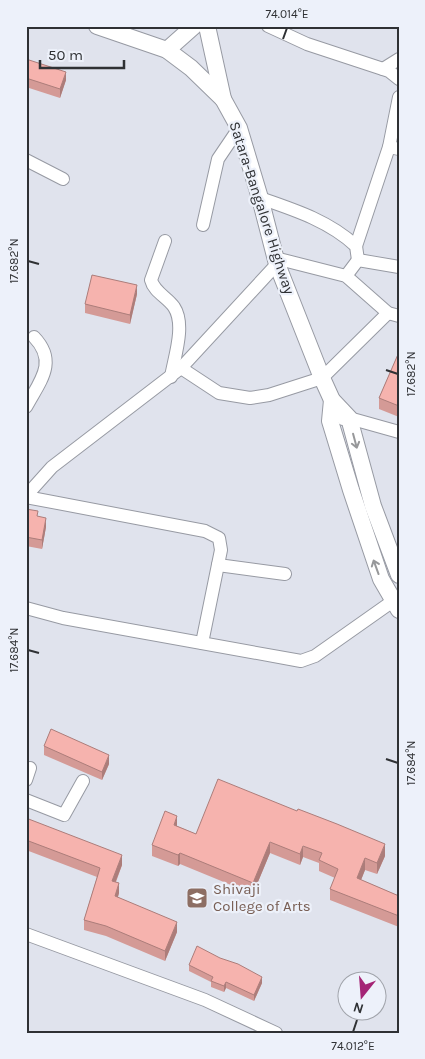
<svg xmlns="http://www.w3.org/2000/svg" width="425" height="1059" font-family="Karla,sans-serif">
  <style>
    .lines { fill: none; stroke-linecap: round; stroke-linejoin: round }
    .minor-casing { stroke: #979aa3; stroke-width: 14 }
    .major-casing { stroke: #979aa3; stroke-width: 18 }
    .minor { stroke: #fff; stroke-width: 12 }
    .major { stroke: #fff; stroke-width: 16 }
    .wall { fill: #d49a96 }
    .shaded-wall { fill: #ac7d7a }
    .building { fill: #f6b3ae; stroke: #ac7d7a }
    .oneway { stroke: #97989a }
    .ticks { fill: none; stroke: #2f3134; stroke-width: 2 }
    .labels { text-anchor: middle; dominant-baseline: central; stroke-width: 4.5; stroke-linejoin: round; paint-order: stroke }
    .street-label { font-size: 15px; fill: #2f3134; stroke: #edf1fa }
    .education-label { font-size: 15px; fill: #785e54; stroke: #edf1fa; text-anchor: start }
    .neatline { fill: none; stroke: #2f3134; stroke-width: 2 }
    .ticks-label { font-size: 12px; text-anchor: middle; fill: #2f3134 }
  </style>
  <rect width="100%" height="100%" fill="#e0e3ed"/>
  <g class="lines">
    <!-- minor casing -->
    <g class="minor-casing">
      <g id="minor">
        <polyline points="268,26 307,44 389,71 399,79"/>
        <polyline points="383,69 399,59"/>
        <polyline points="399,97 389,147 399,149"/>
        <polyline points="26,160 63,179"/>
        <path d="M 260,198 C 295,210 329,221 356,246 L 358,260"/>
        <polyline points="203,225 218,159 239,128"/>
        <path d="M 165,241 L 151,280 C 154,292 167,297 174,307 C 186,325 174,358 171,377"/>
        <polyline points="356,246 389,147"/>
        <polyline points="275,258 346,276 388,313 399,316"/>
        <polyline points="346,276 358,260 399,267"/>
        <polyline points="181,368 219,393 250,398 269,395 322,378 388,313"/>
        <path d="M 26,407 C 40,381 58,362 34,337"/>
        <polyline points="343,419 349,418 399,432"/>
        <polyline points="26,496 52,467 181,368 277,264"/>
        <polyline points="26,497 205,531 219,538 221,550 202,643"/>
        <polyline points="218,565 285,574"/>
        <polyline points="26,608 63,618 301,661 315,656 393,601"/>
        <polyline points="26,780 30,768"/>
        <polyline points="26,800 64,815 83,781"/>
        <polyline points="26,934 205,1000 276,1033"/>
      </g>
    </g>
    <!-- major casing -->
    <g class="major-casing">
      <g id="major">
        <polyline points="97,26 167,50 191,68 223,99 239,128 260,198 277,264 322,378 332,400 349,418 373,506 399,575"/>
        <polyline points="207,26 223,99"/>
        <polyline points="167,50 194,26"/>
        <polyline points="332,400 330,421 351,490 381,579 399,610"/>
      </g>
    </g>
    <!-- minor -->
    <use href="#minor" class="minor"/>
    <!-- major -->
    <use href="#major" class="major"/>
  </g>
  <!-- wall -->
  <g class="wall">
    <polygon points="26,59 66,80 60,98 26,87"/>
    <polygon points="137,294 130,324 85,313 85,304"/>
    <polygon points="399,352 399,417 379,409 379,398"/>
    <polygon points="26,509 38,517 46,527 42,549 26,546"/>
    <polygon points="44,746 109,764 102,780 44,755"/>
    <polygon points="26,818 122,865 116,882 119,893 118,897 177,932 165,961 106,936 84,930 84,920 97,877 26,850"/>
    <polygon points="177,826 196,834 385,856 377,874 365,870 361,880 399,896 399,927 330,900 330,889 335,878 319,871 319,863 303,857 300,865 270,853 253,894 180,864 178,866 152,856 152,845"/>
    <polygon points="399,832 399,847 398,846 398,835"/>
    <polygon points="189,965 262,983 254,1001 226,988 224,992 211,987 211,982 189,971"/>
  </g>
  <!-- shaded-wall -->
  <g class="shaded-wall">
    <polygon points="66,72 66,80 60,98 60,89"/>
    <polygon points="137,285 137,294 130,324 130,315"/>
    <polygon points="46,518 46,527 42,549 42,540"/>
    <polygon points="109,755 109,764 102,780 102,772"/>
    <polygon points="177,816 177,828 174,825"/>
    <polygon points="270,842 270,853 253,894 253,883"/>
    <polygon points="385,844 385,856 377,874 377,863"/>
    <polygon points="303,846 303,857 300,865 300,854"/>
    <polygon points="180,853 180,864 178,866 178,855"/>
    <polygon points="122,855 122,865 112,891 112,881"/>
    <polygon points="365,858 365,870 357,890 357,878"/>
    <polygon points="119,883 119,893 115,906 115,896"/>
    <polygon points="177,922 177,932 165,961 165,951"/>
    <polygon points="262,977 262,983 254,1001 254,995"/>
    <polygon points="226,982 226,988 224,992 224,986"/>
  </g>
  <!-- building -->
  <g class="building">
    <polygon points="26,59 66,72 60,89 26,78"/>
    <polygon points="92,275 137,285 130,315 85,304"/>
    <polygon points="399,352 399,406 379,398"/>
    <polygon points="26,509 38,511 37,516 46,518 42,540 26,537"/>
    <polygon points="51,729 109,755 102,772 44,746"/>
    <polygon points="218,779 297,811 298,809 337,824 385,844 377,863 365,858 357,878 399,896 399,916 330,889 338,869 319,860 322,853 303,846 300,854 270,842 253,883 180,853 178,855 152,845 165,811 177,816 174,825 196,834"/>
    <polygon points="26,818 122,855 112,881 119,883 115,896 177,922 165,951 106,926 84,920 100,868 26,840"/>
    <polygon points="197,946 220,958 238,964 262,977 254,995 226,982 224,986 211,981 213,977 189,965"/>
  </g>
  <!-- one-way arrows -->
  <defs><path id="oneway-shaft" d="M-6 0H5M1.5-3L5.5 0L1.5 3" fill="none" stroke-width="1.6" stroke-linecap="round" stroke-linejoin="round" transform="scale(1.25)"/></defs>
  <g class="oneway">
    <use href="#oneway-shaft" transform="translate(355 441) rotate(75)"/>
    <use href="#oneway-shaft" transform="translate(376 567) rotate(-110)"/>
  </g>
  <!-- ticks -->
  <path class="ticks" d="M 283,39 L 287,28M 28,261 L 39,264M 386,370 L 398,374M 28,650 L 39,653M 386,759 L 398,763M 353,1032 L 357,1020"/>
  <!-- icons -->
  <defs>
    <g id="university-square" transform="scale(1.125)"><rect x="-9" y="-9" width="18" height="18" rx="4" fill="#8d6e63" stroke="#edf1fa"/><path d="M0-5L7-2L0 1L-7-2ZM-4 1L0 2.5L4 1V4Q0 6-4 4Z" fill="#fff"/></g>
  </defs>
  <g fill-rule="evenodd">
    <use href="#university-square" x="197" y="898"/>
  </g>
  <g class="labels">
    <!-- street labels -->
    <g class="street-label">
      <text transform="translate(262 208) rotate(72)">Satara-Bangalore Highway</text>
    </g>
    <!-- education labels -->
    <g class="education-label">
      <text x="213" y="889">Shivaji<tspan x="213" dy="17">College of Arts</tspan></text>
    </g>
  </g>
  <!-- border -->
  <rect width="425" height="1059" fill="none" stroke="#edf1fa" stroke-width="55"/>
  <!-- north arrow -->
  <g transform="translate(362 996) rotate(197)"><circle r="24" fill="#edf1fa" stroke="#a1a4ab"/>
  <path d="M0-4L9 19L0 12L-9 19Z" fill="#a42475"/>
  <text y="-8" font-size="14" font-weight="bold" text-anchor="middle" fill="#2f3134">N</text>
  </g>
  <!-- scale -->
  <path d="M40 60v8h84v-8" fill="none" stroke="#2f3134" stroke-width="2.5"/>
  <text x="48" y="60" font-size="15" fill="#2f3134" stroke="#edf1fa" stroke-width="4" paint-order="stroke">50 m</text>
  <rect x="28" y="28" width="370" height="1004" class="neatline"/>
  <g class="ticks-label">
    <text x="287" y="18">74.014°E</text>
    <text transform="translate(14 261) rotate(-90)" y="4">17.682°N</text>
    <text transform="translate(411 374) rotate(-90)" y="4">17.682°N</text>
    <text transform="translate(14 650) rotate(-90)" y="4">17.684°N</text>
    <text transform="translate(411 763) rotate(-90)" y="4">17.684°N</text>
    <text x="353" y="1050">74.012°E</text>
  </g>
</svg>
